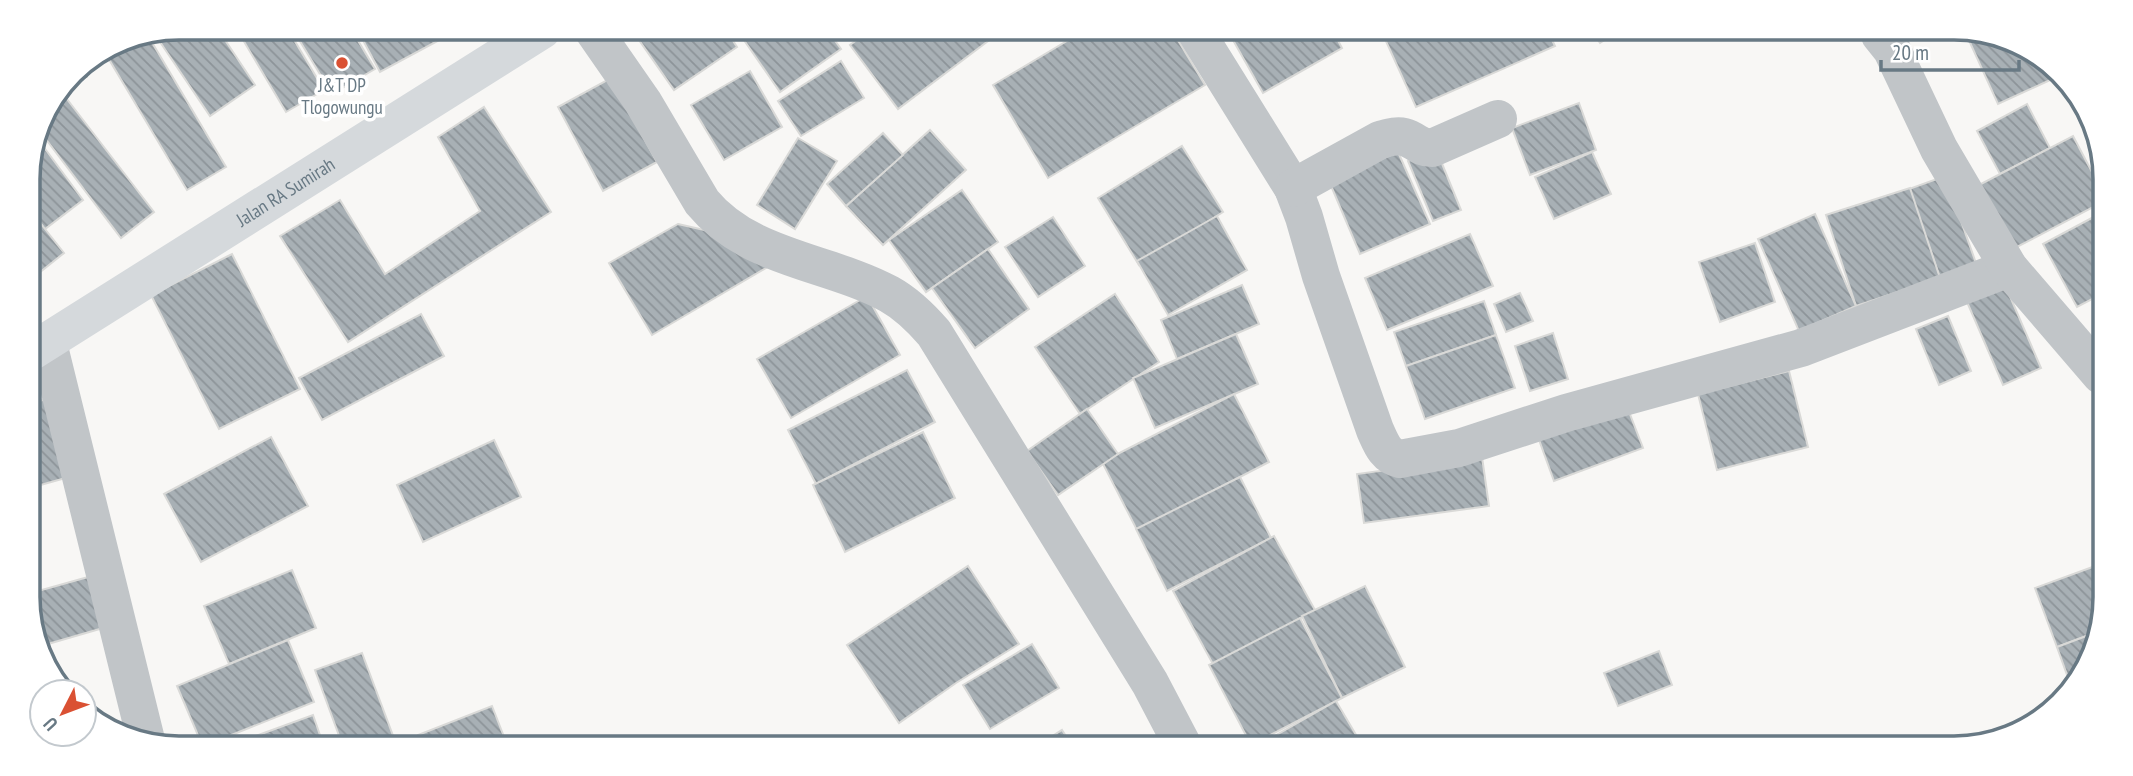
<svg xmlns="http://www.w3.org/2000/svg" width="2133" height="776" font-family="'PT Sans Narrow',sans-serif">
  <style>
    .forest { fill: url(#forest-firs) }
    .building { fill: url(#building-back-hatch); stroke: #d9d9d7; stroke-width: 2 }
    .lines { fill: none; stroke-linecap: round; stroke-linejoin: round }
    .minor { stroke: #c1c5c8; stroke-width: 38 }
    .major { stroke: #d5d9dc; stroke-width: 38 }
    .poi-dot { fill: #da5133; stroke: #fff; stroke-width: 2.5 }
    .labels { text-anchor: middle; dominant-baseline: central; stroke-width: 7; stroke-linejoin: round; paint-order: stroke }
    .poi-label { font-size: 19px; fill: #687984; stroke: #fff }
    .street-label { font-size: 19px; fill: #687984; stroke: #fff }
    .rim { fill: none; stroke: #687984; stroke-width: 3.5 }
  </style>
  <defs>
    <pattern id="forest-firs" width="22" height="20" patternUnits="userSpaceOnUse" patternTransform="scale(1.75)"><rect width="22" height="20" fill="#d9ded6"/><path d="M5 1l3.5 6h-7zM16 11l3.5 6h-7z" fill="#b4b9b3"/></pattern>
    <pattern id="building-back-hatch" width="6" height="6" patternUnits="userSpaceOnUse" patternTransform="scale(1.75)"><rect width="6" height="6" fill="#a8b0b5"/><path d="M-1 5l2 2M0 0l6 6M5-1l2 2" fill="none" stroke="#8d9499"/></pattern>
  </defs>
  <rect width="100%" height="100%" fill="#f8f7f5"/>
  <!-- forest -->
  <polygon class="forest" points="85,62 88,77 61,90 79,66"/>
  <!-- building -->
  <g class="building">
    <polygon points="179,28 217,28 255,85 210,116 154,33"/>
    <polygon points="236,28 287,28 324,90 286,112"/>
    <polygon points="292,28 351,29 375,69 332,94"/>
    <polygon points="357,29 442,29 445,37 380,72"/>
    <polygon points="632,30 726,30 737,47 674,90"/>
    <polygon points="737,30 828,31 841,49 780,92"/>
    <polygon points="869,31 1000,32 898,109 850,45"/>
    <polygon points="1082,32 1173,32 1205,85 1048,178 993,85"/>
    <polygon points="1229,33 1334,33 1342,48 1263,93"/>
    <polygon points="1397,33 1549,34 1555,46 1416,107 1385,39"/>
    <polygon points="147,34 226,167 187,190 104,51 122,39"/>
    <polygon points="1594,34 1614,34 1600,43"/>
    <polygon points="1967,36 2002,36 2061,75 1998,104"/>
    <polygon points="841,61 864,98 801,136 778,101"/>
    <polygon points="750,71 782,127 724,160 691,105"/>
    <polygon points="611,78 657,162 603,191 558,107"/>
    <polygon points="63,94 154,212 121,238 39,130 43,113 50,104"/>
    <polygon points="1579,103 1596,150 1530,175 1512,128"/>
    <polygon points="2027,104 2050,148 2000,174 1977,131"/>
    <polygon points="484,107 551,212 348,342 280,236 340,200 385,274 480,211 438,137"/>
    <polygon points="930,130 966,170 883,245 846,206"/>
    <polygon points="883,133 903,155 846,206 827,184"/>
    <polygon points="2073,136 2103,193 2103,202 2013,249 1979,185"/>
    <polygon points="37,138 83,200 45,229 29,208 28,169"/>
    <polygon points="798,138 837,161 795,229 757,205"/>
    <polygon points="1182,146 1223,212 1139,265 1098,198"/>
    <polygon points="1436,149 1461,210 1433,221 1408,161"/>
    <polygon points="1398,152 1430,224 1360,254 1329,181"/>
    <polygon points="1592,152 1611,194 1554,219 1535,177"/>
    <polygon points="1945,176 1977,266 1940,278 1909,189"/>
    <polygon points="1910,188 1940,278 1856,306 1826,215"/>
    <polygon points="962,190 998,242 926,292 889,240"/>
    <polygon points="2103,212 2102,294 2077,307 2043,244"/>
    <polygon points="1815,214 1856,306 1799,331 1758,239"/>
    <polygon points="1217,216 1247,270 1168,315 1137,261"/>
    <polygon points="1053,217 1085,266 1038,297 1005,247"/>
    <polygon points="41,224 64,253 29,281 29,233"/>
    <polygon points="678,224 726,235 771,265 652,335 609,263"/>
    <polygon points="1470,234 1493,286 1387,330 1365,278"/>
    <polygon points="1755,243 1775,302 1720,322 1699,262"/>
    <polygon points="988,249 1029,309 975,348 932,288"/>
    <polygon points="232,254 300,389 219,429 151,295"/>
    <polygon points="2002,278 2041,368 2003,385 1964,295"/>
    <polygon points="1242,285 1259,324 1177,359 1161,320"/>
    <polygon points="1520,293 1533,321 1506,332 1494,304"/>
    <polygon points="1115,294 1159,362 1080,414 1035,347"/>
    <polygon points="867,296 900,355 791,418 757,359"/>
    <polygon points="1484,301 1496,335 1406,366 1394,332"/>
    <polygon points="421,314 444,356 322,420 299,378"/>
    <polygon points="1948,316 1971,371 1939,385 1916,329"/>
    <polygon points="1553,333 1568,379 1530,391 1515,346"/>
    <polygon points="1236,334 1258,384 1155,428 1133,378"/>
    <polygon points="1496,335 1515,388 1425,419 1406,366"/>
    <polygon points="907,370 935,422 816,484 788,430"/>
    <polygon points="1789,371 1808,447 1717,470 1698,394"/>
    <polygon points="1234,394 1269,462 1137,530 1102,462"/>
    <polygon points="46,399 69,477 30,488 30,404"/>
    <polygon points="1626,404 1643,448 1554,481 1538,437"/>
    <polygon points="1087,409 1118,454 1058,495 1027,451"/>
    <polygon points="923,432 955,498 845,552 813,485"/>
    <polygon points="271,437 308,506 201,562 164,494"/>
    <polygon points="494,440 521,497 423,542 397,485"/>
    <polygon points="1482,457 1489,506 1364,523 1357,474"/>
    <polygon points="1240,477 1271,538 1167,591 1136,529"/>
    <polygon points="1274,536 1315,610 1214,666 1173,591"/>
    <polygon points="2098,565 2097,632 2057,647 2035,588"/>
    <polygon points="968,566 1019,644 956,683 899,723 847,645"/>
    <polygon points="292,570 316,628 229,664 204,606"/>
    <polygon points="88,577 103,628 41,646 31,626 31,593"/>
    <polygon points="1365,586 1405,667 1342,698 1302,616"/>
    <polygon points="1300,618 1342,698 1251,745 1209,665"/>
    <polygon points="2097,632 2097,645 2070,683 2057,647"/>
    <polygon points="288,640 314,702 219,740 200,740 177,686"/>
    <polygon points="1032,644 1059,688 990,729 963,685"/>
    <polygon points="1659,651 1672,685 1618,706 1604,673"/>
    <polygon points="48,652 59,683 44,653"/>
    <polygon points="362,653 395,741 341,741 315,670"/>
    <polygon points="1336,701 1362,745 1259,745"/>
    <polygon points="492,706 506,742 421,741 418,735"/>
    <polygon points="313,715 322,741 242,741"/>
    <polygon points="1062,730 1071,744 1040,744"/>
  </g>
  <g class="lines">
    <!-- minor -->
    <g class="minor">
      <path d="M 593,30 L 643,102 L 702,202 C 749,259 828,261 889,294 C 907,304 921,318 934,333 L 1150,683 L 1182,744"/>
      <path d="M 1196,32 L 1293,188 L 1304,217 L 1321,276 L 1375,430 C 1381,443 1385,456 1400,459 L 1459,448 L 1566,413 L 1801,348 L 2009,268"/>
      <polyline points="1880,35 1892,50 1939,149 2009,268 2101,375"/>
      <path d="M 1293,188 L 1380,140 C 1388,138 1396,135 1404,137 C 1416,140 1418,148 1432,148 L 1498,119"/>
      <polyline points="48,343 146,740"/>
    </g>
    <!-- major -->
    <path class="major" id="s1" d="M 29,353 L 542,30"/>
  </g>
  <!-- markers -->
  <circle class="poi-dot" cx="342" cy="63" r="7"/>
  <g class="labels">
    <!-- poi labels -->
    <g class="poi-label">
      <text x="342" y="85">J&amp;T DP<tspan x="342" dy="22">Tlogowungu</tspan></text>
    </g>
    <!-- street labels -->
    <g class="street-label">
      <text stroke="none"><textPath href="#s1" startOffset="303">Jalan RA Sumirah</textPath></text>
    </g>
  </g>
  <!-- crop -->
  <path d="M0 0H2133V776H0ZM179 40H1954A139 139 0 0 1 2093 179V597A139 139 0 0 1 1954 736H179A139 139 0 0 1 40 597V179A139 139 0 0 1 179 40Z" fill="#fff" fill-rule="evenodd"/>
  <path class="rim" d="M179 40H1954A139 139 0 0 1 2093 179V597A139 139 0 0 1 1954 736H179A139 139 0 0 1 40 597V179A139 139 0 0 1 179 40Z"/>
  <!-- north arrow -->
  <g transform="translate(63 713) rotate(228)"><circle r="33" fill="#ffffff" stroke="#c3c9ce" stroke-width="2"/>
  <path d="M0-5L12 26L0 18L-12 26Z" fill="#da5133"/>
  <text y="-10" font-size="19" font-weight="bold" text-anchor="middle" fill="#687984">U</text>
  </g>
  <!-- scale -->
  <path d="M1881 60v10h138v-10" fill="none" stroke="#687984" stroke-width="3.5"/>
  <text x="1892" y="60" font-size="21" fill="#687984" stroke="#ffffff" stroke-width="5" paint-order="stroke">20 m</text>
</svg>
